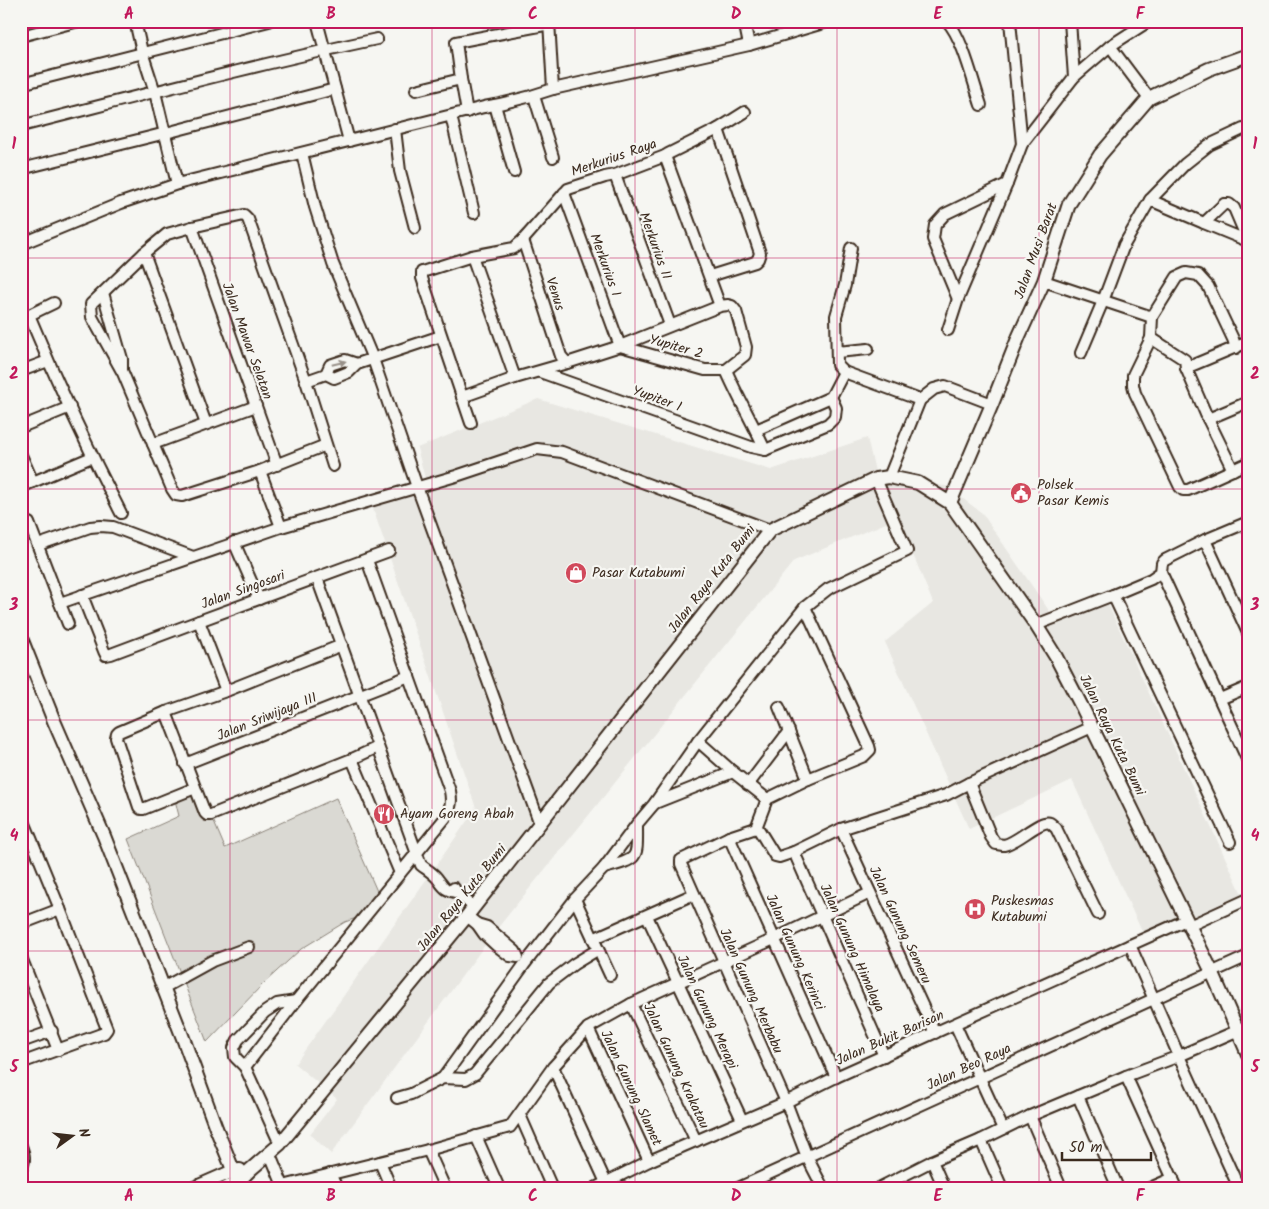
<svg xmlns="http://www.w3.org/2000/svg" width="1269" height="1209" font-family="Kalam,sans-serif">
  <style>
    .built { fill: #e8e7e2 }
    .green { fill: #dad9d3; stroke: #8a8278 }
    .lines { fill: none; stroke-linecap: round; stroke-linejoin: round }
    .minor-casing { stroke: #3b2a1e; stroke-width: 14 }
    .tertiary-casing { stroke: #3b2a1e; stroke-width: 16 }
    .minor { stroke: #f6f6f2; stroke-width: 10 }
    .tertiary { stroke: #f6f6f2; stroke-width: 12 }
    .oneway { fill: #989088 }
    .grid { fill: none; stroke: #c2185b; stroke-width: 1; stroke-opacity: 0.55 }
    .labels { text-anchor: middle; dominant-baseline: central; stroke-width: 4.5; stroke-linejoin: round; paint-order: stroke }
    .street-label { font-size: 14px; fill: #3b2a1e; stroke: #f6f6f2 }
    .poi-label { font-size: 14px; fill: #3b2a1e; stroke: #f6f6f2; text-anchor: start }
    .neatline { fill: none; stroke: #c2185b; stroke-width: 2 }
    .grid-label { font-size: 16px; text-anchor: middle; font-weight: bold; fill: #c2185b }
  </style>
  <rect width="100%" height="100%" fill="#f6f6f2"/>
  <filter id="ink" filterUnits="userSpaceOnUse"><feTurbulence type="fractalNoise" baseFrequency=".02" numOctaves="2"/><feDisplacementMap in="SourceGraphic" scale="10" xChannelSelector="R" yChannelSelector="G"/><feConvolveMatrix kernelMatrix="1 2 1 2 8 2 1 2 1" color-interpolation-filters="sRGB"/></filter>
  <g filter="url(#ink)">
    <!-- built -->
    <polygon class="built" points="538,399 771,470 867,438 877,479 946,486 982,513 1054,618 1105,598 1242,894 1145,938 1072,780 969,829 885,642 933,603 898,518 794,561 496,930 331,1154 310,1134 337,1099 295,1064 431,873 476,808 371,503 426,482 417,448"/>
    <!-- green -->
    <polygon class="green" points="195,788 211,815 225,848 336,798 380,898 365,915 345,922 301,949 264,983 207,1042 128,839 179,816 174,796"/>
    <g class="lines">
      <!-- minor casing -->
      <g class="minor-casing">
        <g id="minor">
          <polyline points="135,21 142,52 155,92 177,184"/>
          <polyline points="317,21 349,141"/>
          <polyline points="549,21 553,89"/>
          <polyline points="744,21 749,45"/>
          <path d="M 947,21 C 963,38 973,82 981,105"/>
          <polyline points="1010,21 1022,144"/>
          <polyline points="1070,21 1074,77"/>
          <polyline points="21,36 79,21"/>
          <polyline points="1110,46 1149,98"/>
          <polyline points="461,79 456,42 550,24"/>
          <polyline points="21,84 269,21"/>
          <polyline points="416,90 461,79 467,112"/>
          <polyline points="534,96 553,157"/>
          <polyline points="495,105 514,172"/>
          <polyline points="451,116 474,213"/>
          <path d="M 21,126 C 139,96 258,64 377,39"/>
          <polyline points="395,129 400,171 415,228"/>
          <polyline points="302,153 315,207 333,264 373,359 417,487 540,824"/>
          <polyline points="665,156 720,306"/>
          <polyline points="21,169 166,133 335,89"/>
          <polyline points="615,175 670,325"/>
          <polyline points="564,193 620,346 705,370 726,370"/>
          <polyline points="1150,200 1185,164 1209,145 1243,129"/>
          <polygon points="1224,204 1229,204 1234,208 1248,241 1204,223"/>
          <polyline points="192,227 277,465"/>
          <polyline points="523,240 561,356 567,363"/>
          <path d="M 21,244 L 121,203 L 177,184 L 484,107 C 507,103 530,97 553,89 L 749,45 L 830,21"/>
          <polyline points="851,248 845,285 836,316 837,365 844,372 920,400"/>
          <polyline points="144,253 206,424"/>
          <polyline points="472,256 515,378"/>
          <polyline points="710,276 755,262 758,259 760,253 718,129"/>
          <polyline points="1044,281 1152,317"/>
          <polyline points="103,293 122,359 122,369"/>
          <polyline points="958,299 933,239 935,225 945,214 1007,184"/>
          <path d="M 29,315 C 57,383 88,449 121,513"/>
          <polyline points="21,319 54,303"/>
          <polyline points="948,330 958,299 1007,184 1022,144 1074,77 1110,46 1149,21"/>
          <polyline points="1151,338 1133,375 1133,385 1135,393 1180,487 1183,490 1188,490 1248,463"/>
          <polyline points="837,352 868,349"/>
          <polyline points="1081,353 1103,301 1124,245 1150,200 1204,223"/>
          <polyline points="1186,368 1248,342"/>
          <path d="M 726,370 C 738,398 753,423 765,450"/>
          <polyline points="21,371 48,361"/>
          <polyline points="540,372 751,447 765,450"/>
          <polyline points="326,374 330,365 345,360 357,364"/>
          <polyline points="306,381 326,374 334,378 349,372 357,364 441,336"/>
          <polyline points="462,397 515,378 567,363 620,346 720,306 728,305 732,306 736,311 746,347 745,355 726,370"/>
          <polyline points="1208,419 1248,402"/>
          <polyline points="471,423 422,278 422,272 472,256 514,248 523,240 568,189 605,177 615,175 665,156 668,154 718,129 745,112"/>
          <polyline points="21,427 70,407"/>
          <polyline points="756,430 831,397 844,372"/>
          <polyline points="153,444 256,406"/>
          <polyline points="326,445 260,471 182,496 176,495 172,489 123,373 92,317 91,304 144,253 167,234 192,227 244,215 248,219 306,381 333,466"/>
          <polyline points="765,450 828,424 835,417 836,408 831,397"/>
          <polyline points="21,455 33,482"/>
          <polyline points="1233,470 1208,419 1186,368 1185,360 1182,358 1151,338 1152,317 1177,277 1186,273 1198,275 1208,286 1233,339 1236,348"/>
          <polyline points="260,471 281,527"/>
          <polyline points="889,477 920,400 934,389 945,386 992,404"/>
          <polyline points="21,487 92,457"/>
          <polyline points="29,523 68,624"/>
          <polyline points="1205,540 1248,633"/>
          <polyline points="234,542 259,599"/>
          <polyline points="38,545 90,527 101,526 113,527 193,557"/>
          <polyline points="1161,572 1248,761"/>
          <path d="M 317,578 L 421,865 C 426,869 433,873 437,878 C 444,887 444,890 456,892"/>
          <polyline points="82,595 104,651 106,655 111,654 199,621 389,551"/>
          <polyline points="1113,595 1230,842"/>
          <polyline points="60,603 281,527 456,476 537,449 562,452 770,530"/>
          <polyline points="199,621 226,691"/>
          <polyline points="1036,625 1113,595 1151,579 1161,572 1162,563 1165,560 1205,540 1248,522"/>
          <polyline points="1220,699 1248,687"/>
          <polyline points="779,707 808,779"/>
          <polyline points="166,712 205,813 207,815 211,815 352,759 378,747"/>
          <polyline points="698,741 733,772 767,799 808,779 864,756 870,750 869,746 805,607"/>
          <polyline points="352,759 400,873"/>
          <polyline points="185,764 409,676"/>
          <path d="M 969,783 L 991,837 L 996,844 C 998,844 1002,845 1004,845 C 1017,843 1040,819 1050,823 C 1052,824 1054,827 1056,828 L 1098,914"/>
          <polyline points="748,785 789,731"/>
          <polyline points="195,788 143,809 141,809 139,807 116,738 117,734 119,732 166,712 226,691 342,645"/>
          <polyline points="655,803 733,772"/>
          <polyline points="21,814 60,909 107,1029 104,1033 21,1063"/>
          <polyline points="756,828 767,799"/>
          <polyline points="841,829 935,1033"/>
          <polyline points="729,837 836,1077"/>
          <polyline points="794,852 884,1056"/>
          <path d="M 604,868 C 640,858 637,860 637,824"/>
          <polyline points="454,888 456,892 474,907"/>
          <polyline points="575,899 610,975"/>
          <polyline points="467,916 477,924 484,934 497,946 510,956 518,957"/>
          <polyline points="647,916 742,1120"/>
          <polyline points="21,924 60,909"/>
          <polyline points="477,924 487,927 515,951 517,955"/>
          <polyline points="1189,926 1248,899"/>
          <polyline points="593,939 694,894"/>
          <polyline points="1130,945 1179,1056 1239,1188"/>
          <polyline points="21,957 58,1050"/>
          <polyline points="163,988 212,961 249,947"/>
          <polyline points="631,1004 696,1141"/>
          <polyline points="955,1024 1003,1129"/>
          <polyline points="588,1028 649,1161"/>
          <polyline points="21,1042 52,1031"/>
          <path d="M 245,1067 L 296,1001 L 446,817 C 451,807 452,801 450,791 L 367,560"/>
          <polyline points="553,1067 608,1187"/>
          <polyline points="1126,1076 1177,1188"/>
          <polyline points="443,1078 524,965 575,899 604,868 637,824 654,804 698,741 805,607 828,589 907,551 876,479"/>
          <polyline points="1078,1096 1118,1188"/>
          <polyline points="397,1098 411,1094 443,1078 466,1079 475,1074 549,983 574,964 597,950"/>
          <polyline points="520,1115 552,1188"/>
          <polyline points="1030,1116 1061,1188"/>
          <polyline points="476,1136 499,1188"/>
          <polyline points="981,1140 1002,1188"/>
          <polyline points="280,1144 245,1067 235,1057 234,1048 238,1040 265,1012 277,1004 296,1001"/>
          <path d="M 21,1146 C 24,1154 26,1160 21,1169"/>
          <polyline points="428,1150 445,1188"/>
          <polyline points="270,1154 284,1188"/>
          <polyline points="932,1161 944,1188"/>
          <polyline points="380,1162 391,1188"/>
          <polyline points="330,1174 337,1188"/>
          <polyline points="283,1186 428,1150 510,1127 553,1067 588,1028 631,1004 774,939 870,893"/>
          <polyline points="595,1188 649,1161 786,1102 836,1077 1186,920"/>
          <polyline points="738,1188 1248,956"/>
          <polyline points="823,1188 807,1157 786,1102 681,864 681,860 729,837 756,828 759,830 775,856 779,857 794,852 841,829 946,795 969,783 1092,727"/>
          <polyline points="879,1188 932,1161 981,1140 1030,1116 1126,1076 1179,1056 1248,1026"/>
          <polyline points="1150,1188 1173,1178"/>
        </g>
      </g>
      <!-- tertiary casing -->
      <g class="tertiary-casing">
        <g id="tertiary">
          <polyline points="950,503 992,404 1019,336 1044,281 1069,204 1100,155 1149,98 1209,69 1248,55"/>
          <polyline points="21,638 54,721 104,836 183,1038 216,1128 238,1182"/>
          <polyline points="194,1188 233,1171 240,1170"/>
          <polyline points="226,1188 238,1182 250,1170 280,1144 467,916 770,530 876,479 889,477 918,483 950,503 1036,625 1056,657 1083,709 1212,972 1248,1054"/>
        </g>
      </g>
      <!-- minor -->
      <use href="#minor" class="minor"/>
      <!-- tertiary -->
      <use href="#tertiary" class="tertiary"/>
    </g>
    <!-- one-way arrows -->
    <defs><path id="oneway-solid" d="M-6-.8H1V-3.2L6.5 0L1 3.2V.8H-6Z" transform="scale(1.25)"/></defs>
    <use class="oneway" href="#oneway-solid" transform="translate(339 363) rotate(-14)"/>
  </g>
  <!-- grid -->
  <path class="grid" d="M 230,21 L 230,1188M 432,21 L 432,1188M 635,21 L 635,1188M 837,21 L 837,1188M 1039,21 L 1039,1188M 21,258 L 1248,258M 21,489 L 1248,489M 21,720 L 1248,720M 21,951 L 1248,951"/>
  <!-- icons -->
  <defs>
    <g id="civic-disc" transform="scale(1.125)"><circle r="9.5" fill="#d1495b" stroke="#f6f6f2"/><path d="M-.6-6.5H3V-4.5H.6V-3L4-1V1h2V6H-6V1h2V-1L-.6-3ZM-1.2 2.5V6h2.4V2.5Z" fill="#fff"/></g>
    <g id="shop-disc" transform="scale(1.125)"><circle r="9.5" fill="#d1495b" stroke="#f6f6f2"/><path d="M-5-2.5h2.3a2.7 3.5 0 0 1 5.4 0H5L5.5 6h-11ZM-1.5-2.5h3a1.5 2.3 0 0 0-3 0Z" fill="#fff"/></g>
    <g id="restaurant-disc" transform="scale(1.125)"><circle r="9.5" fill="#d1495b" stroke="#f6f6f2"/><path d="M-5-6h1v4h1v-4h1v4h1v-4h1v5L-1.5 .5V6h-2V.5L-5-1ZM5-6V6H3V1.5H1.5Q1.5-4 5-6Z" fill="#fff"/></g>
    <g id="hospital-disc" transform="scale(1.125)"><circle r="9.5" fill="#d1495b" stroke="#f6f6f2"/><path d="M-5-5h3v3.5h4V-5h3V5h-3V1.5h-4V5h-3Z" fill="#fff"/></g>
  </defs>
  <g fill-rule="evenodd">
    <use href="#civic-disc" x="1021" y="493"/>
    <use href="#shop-disc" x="576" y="573"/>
    <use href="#restaurant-disc" x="384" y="814"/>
    <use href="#hospital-disc" x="975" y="909"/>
  </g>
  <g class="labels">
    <!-- street labels -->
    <g class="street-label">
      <text transform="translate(614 158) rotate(-19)">Merkurius Raya</text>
      <text transform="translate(655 246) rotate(70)">Merkurius II</text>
      <text transform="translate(1036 251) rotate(-70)">Jalan Musi Barat</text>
      <text transform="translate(605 265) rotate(70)">Merkurius I</text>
      <text transform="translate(555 294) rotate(72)">Venus</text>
      <text transform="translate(247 341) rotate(70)">Jalan Mawar Selatan</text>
      <text transform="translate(676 347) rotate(16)">Yupiter 2</text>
      <text transform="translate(657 399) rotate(20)">Yupiter 1</text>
      <text transform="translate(712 579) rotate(-52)">Jalan Raya Kuta Bumi</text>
      <text transform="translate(243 590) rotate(-20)">Jalan Singosari</text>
      <text transform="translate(267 717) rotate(-22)">Jalan Sriwijaya III</text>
      <text transform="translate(1112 735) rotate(64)">Jalan Raya Kuta Bumi</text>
      <text transform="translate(462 898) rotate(-51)">Jalan Raya Kuta Bumi</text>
      <text transform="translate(900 925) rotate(65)">Jalan Gunung Semeru</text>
      <text transform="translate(852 948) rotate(66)">Jalan Gunung Himalaya</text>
      <text transform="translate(795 952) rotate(66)">Jalan Gunung Kerinci</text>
      <text transform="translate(751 991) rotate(66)">Jalan Gunung Merbabu</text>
      <text transform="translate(707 1012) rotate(65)">Jalan Gunung Merapi</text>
      <text transform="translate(890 1038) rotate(-24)">Jalan Bukit Barisan</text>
      <text transform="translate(676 1066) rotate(65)">Jalan Gunung Krakatau</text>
      <text transform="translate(969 1067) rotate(-25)">Jalan Beo Raya</text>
      <text transform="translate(631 1088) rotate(65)">Jalan Gunung Slamet</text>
    </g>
    <!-- poi labels -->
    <g class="poi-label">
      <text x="1037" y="485">Polsek<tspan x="1037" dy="16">Pasar Kemis</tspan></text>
      <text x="592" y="573">Pasar Kutabumi</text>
      <text x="400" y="814">Ayam Goreng Abah</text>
      <text x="991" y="901">Puskesmas<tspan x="991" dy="16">Kutabumi</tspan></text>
    </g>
  </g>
  <!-- margin -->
  <rect width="1269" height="1209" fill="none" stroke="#f6f6f2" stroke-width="55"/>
  <!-- north arrow -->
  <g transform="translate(72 1136) rotate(75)" stroke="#f6f6f2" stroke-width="4" paint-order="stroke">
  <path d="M0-4L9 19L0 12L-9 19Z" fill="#3b2a1e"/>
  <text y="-8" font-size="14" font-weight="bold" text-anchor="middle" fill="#3b2a1e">N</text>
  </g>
  <!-- scale -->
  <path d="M1062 1152v8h89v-8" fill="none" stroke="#3b2a1e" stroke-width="2.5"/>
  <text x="1069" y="1152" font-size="15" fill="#3b2a1e" stroke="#f6f6f2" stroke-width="4" paint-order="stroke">50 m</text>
  <rect x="28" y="28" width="1214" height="1154" class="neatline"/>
  <g class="grid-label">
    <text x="129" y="19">A</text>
    <text x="331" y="19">B</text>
    <text x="533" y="19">C</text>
    <text x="736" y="19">D</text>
    <text x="938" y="19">E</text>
    <text x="1140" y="19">F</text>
    <text x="14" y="149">1</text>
    <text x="1255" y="149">1</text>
    <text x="14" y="379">2</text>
    <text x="1255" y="379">2</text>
    <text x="14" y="610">3</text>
    <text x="1255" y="610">3</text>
    <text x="14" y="841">4</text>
    <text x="1255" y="841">4</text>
    <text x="14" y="1072">5</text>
    <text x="1255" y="1072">5</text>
    <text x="129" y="1201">A</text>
    <text x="331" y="1201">B</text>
    <text x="533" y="1201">C</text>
    <text x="736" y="1201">D</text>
    <text x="938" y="1201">E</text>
    <text x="1140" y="1201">F</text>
  </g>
</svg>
